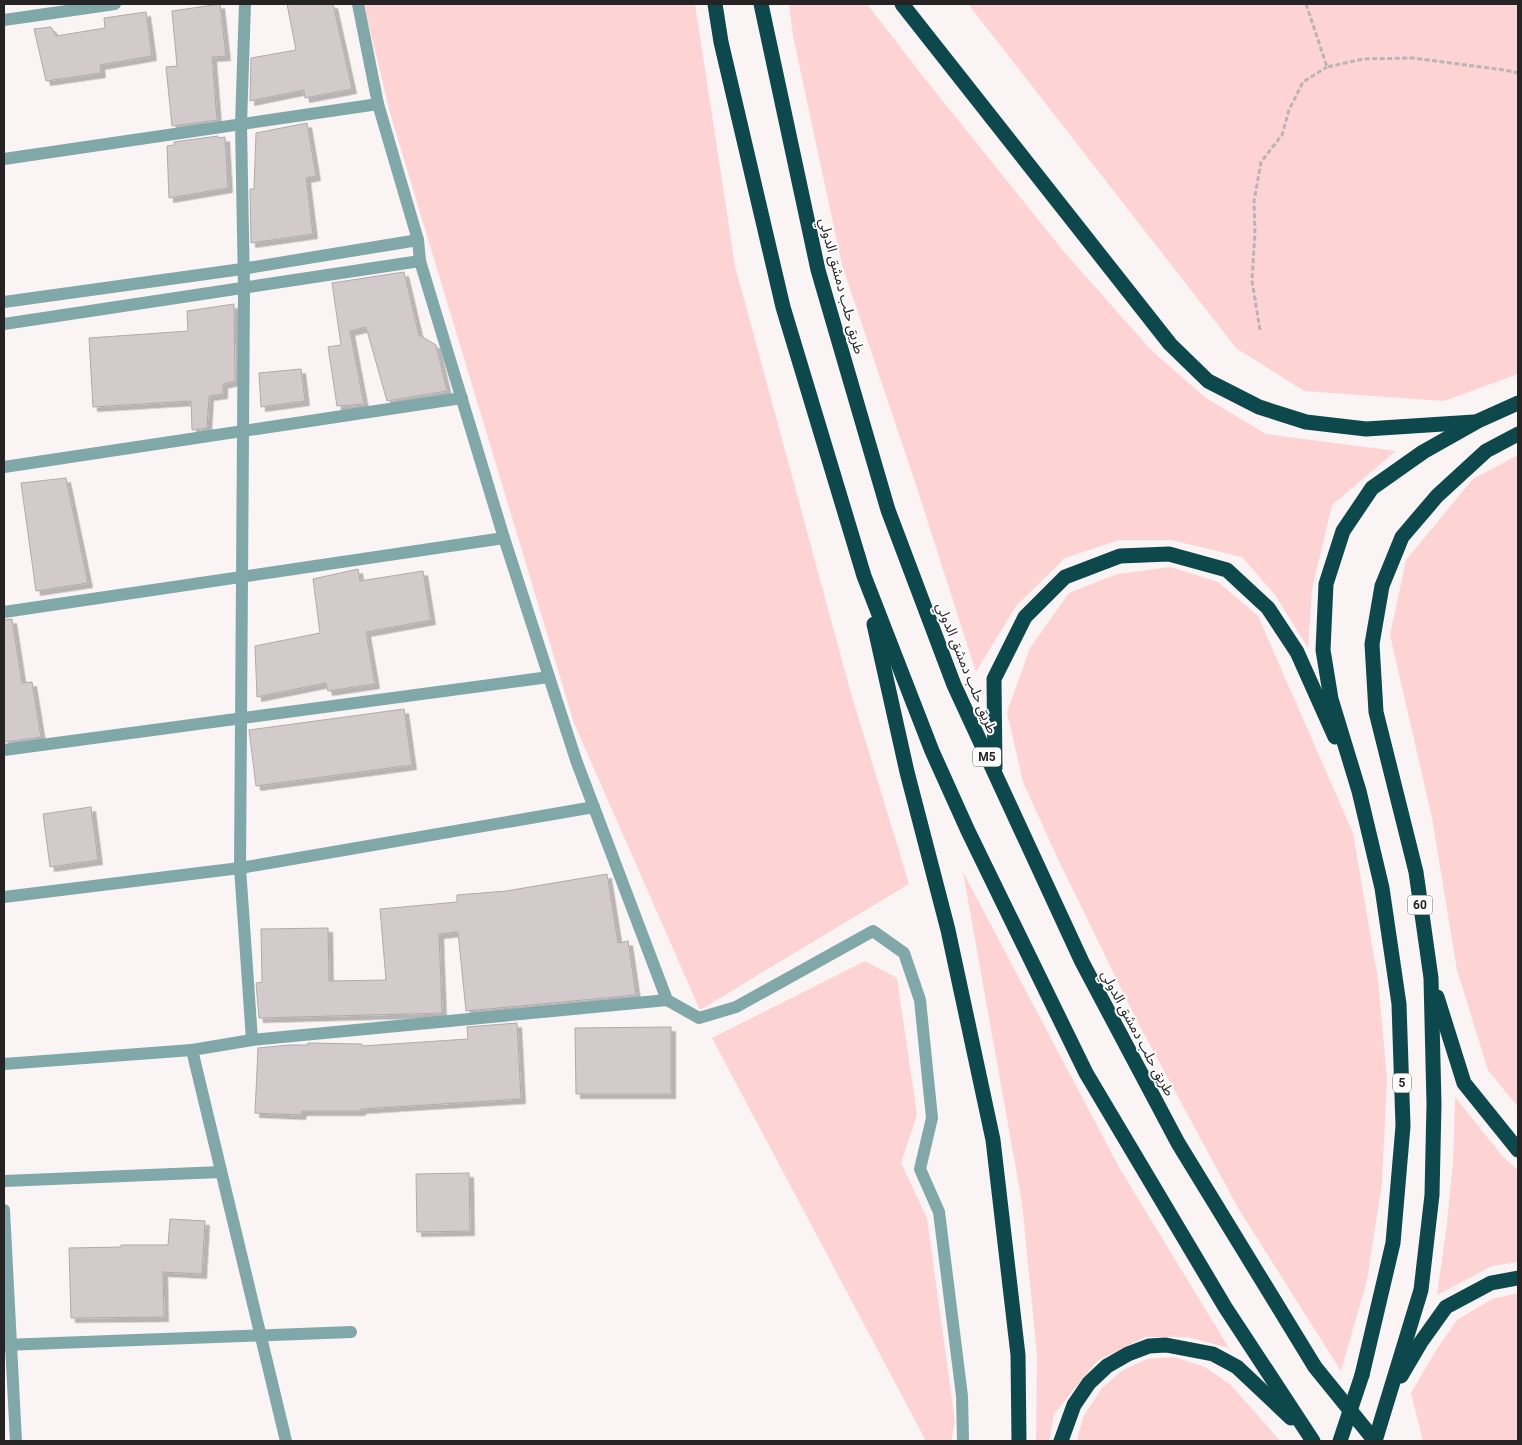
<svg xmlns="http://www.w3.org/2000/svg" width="1522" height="1445" font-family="Roboto,'Noto Sans Arabic',sans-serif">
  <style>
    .green { fill: #fed3d4 }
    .building { fill: #d3cbcb; stroke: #b1aaaa; filter: url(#shadow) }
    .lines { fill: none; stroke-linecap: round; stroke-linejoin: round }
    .path { stroke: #bab4b4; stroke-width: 3; stroke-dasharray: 5 2.5; stroke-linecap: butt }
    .street { stroke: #80a8a9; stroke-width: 12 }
    .highway { stroke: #0d494c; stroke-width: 15 }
    .highway-bridge { stroke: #0d494c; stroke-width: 15 }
    .labels { text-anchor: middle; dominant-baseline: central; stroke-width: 4; stroke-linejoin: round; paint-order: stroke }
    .shield { fill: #fff; stroke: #666565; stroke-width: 1 }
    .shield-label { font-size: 12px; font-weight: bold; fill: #252323 }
    .street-label { font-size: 14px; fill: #252323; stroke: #fff }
  </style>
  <defs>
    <filter id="shadow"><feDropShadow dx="4.5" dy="4.5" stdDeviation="0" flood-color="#0004"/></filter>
  </defs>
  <rect width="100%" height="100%" fill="#fbf4f4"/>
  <!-- green -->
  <g class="green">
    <polygon points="364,4 695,4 735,266 850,690 909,884 700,1010 574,723 390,113"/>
    <polygon points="789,4 867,4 925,79 1065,253 1152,351 1206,398 1266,434 1396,451 1332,505 1312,589 1308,648 1275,595 1242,557 1171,540 1119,540 1065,558 1016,606 976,672 914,479 842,265 793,36"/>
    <polygon points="968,4 1518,4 1518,374 1444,401 1304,391 1236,348"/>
    <polygon points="1518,455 1518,1107 1488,1070 1457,970 1432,818 1390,635 1406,560 1473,479"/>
    <polygon points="1171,567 1218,582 1258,616 1353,833 1378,980 1387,1078 1382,1183 1367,1280 1341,1371 1238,1208 1136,1019 1056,855 1023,782 1007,712 1030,648 1069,593 1117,574"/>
    <polygon points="963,872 1120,1169 1229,1348 1187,1337 1145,1337 1097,1361 1054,1414 1049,1441 1036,1441 1037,1355 1022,1203"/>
    <polygon points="865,961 897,978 917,1115 901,1163 927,1218 955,1422 951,1441 926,1441 712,1038"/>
    <polygon points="1455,1097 1504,1158 1518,1170 1518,1262 1492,1266 1437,1295 1447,1224 1453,1162"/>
    <polygon points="1518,1293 1518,1441 1423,1441 1411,1393 1435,1352 1457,1320 1492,1299"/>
    <polygon points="1174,1357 1205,1367 1231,1385 1280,1441 1077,1441 1083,1417 1102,1388 1123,1370 1147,1359"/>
  </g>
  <!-- building -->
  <g class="building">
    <polygon points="220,4 226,56 212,57 217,120 172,126 166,67 177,66 172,11"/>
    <polygon points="287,4 333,4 352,89 305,98 304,90 250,101 251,58 296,50"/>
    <polygon points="146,12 152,56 100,65 101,73 46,81 34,29 51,27 56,36 105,28 104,18"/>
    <polygon points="307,123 316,176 306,178 313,234 251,243 250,189 254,189 256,133"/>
    <polygon points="218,136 218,138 225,137 228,188 169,198 167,146 174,145 174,142"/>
    <polygon points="404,272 419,335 436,345 447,391 387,401 366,327 350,331 364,404 337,406 328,347 341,345 332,283"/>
    <polygon points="234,304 235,381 223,384 223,394 209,396 207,428 192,430 191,401 93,407 89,338 188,331 187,311"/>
    <polygon points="301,369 305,401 261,407 259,373"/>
    <polygon points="66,478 88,583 36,591 21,483"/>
    <polygon points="358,569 360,581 423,571 431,620 366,632 375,684 328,691 326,683 257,697 255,646 320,633 313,579"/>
    <polygon points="12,619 22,683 32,682 41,737 4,742 4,620"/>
    <polygon points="404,709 412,765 256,786 249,730"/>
    <polygon points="91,807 98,860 50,867 43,814"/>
    <polygon points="607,874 618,943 628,941 636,995 466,1011 458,932 439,934 442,1013 259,1018 256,983 262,982 261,929 328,928 329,981 386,980 380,909 457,902 457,895 506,891"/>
    <polygon points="517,1023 521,1099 361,1109 361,1111 302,1111 301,1115 255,1113 258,1048 289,1045 308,1045 308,1043 362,1044 362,1046 468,1039 467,1027"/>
    <polygon points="671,1027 671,1094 576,1094 575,1028"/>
    <polygon points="469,1173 470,1231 417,1232 416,1174"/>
    <polygon points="170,1219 205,1221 202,1274 163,1272 164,1317 71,1318 69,1248 121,1247 121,1245 168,1245"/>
  </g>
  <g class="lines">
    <!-- path -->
    <g class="path">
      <polyline points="1306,4 1327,67 1363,59 1413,58 1504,70 1518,73"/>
      <polyline points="1260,330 1252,281 1255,231 1254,201 1261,162 1282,135 1289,110 1303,82 1327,67"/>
    </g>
    <!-- street -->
    <g class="street">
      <polyline points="245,4 241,124 244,288 240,868 252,1040 192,1050 286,1441"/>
      <polyline points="358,4 378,104 418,240 420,261 504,538 576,760 667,1000 699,1018 736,1007 873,931 904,953 920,1000 932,1118 920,1169 939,1212 962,1396 963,1441"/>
      <polyline points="4,20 115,4"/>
      <polyline points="4,159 378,104"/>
      <polyline points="4,302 242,269 418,240"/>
      <polyline points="4,324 420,261"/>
      <polyline points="4,467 462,398"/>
      <polyline points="4,612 504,538"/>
      <polyline points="4,750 549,677"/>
      <polyline points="4,897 240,868 594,807"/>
      <polyline points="252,1040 667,1000"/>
      <polyline points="4,1064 192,1050"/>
      <polyline points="4,1181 221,1172"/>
      <polyline points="4,1210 16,1441"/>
      <polyline points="4,1345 351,1332"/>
    </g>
    <!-- highway -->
    <g class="highway">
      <polyline points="715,4 721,42 783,307 864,576 932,751 968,831 1086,1073 1225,1307 1313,1441"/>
      <polyline points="761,4 818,270 888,510 954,685 1082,962 1178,1143 1315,1367 1375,1441"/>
      <polyline points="902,4 1170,344 1208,381 1259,407 1306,422 1366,429 1474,422"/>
      <polyline points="874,624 907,772 948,930 993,1140 1018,1355 1019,1441"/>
      <polyline points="995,768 994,679 1025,617 1065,577 1120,556 1169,554 1227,570 1268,608 1297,652 1335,737"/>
      <polyline points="1437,997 1464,1083 1518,1150"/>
      <polyline points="1362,1375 1393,1243 1403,1126 1399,1004 1382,888 1359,791 1331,699 1323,650 1326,584 1343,531 1372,488 1423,452 1478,421 1518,403"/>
      <polyline points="1401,1376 1421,1342 1446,1307 1491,1283 1518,1278"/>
      <polyline points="1061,1441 1074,1405 1089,1383 1107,1366 1128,1354 1149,1346 1166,1345 1213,1354 1237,1367 1291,1418"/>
      <polyline points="1375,1441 1421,1290 1432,1195 1434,1104 1431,978 1416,872 1376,712 1372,644 1382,586 1402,537 1437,496 1486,451 1518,434"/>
    </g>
    <!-- highway-bridge -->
    <polyline class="highway-bridge" points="1340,1441 1362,1375"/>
  </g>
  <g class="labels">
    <!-- shield labels -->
    <g class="shield">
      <rect x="973" y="747.5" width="28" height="19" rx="4"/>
      <rect x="1407.5" y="895.5" width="25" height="19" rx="4"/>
      <rect x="1393" y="1073.5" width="18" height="19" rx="4"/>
    </g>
    <g class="shield-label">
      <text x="987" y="757">M5</text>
      <text x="1420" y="905">60</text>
      <text x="1402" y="1083">5</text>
    </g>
    <!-- street labels -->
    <g class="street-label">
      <text transform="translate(842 286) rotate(75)">طريق حلب دمشق الدولي</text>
      <text transform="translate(967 668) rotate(68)">طريق حلب دمشق الدولي</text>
      <text transform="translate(1138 1033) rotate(62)">طريق حلب دمشق الدولي</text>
    </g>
  </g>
  <!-- border -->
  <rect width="1522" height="1445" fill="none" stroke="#252323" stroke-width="10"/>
</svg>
